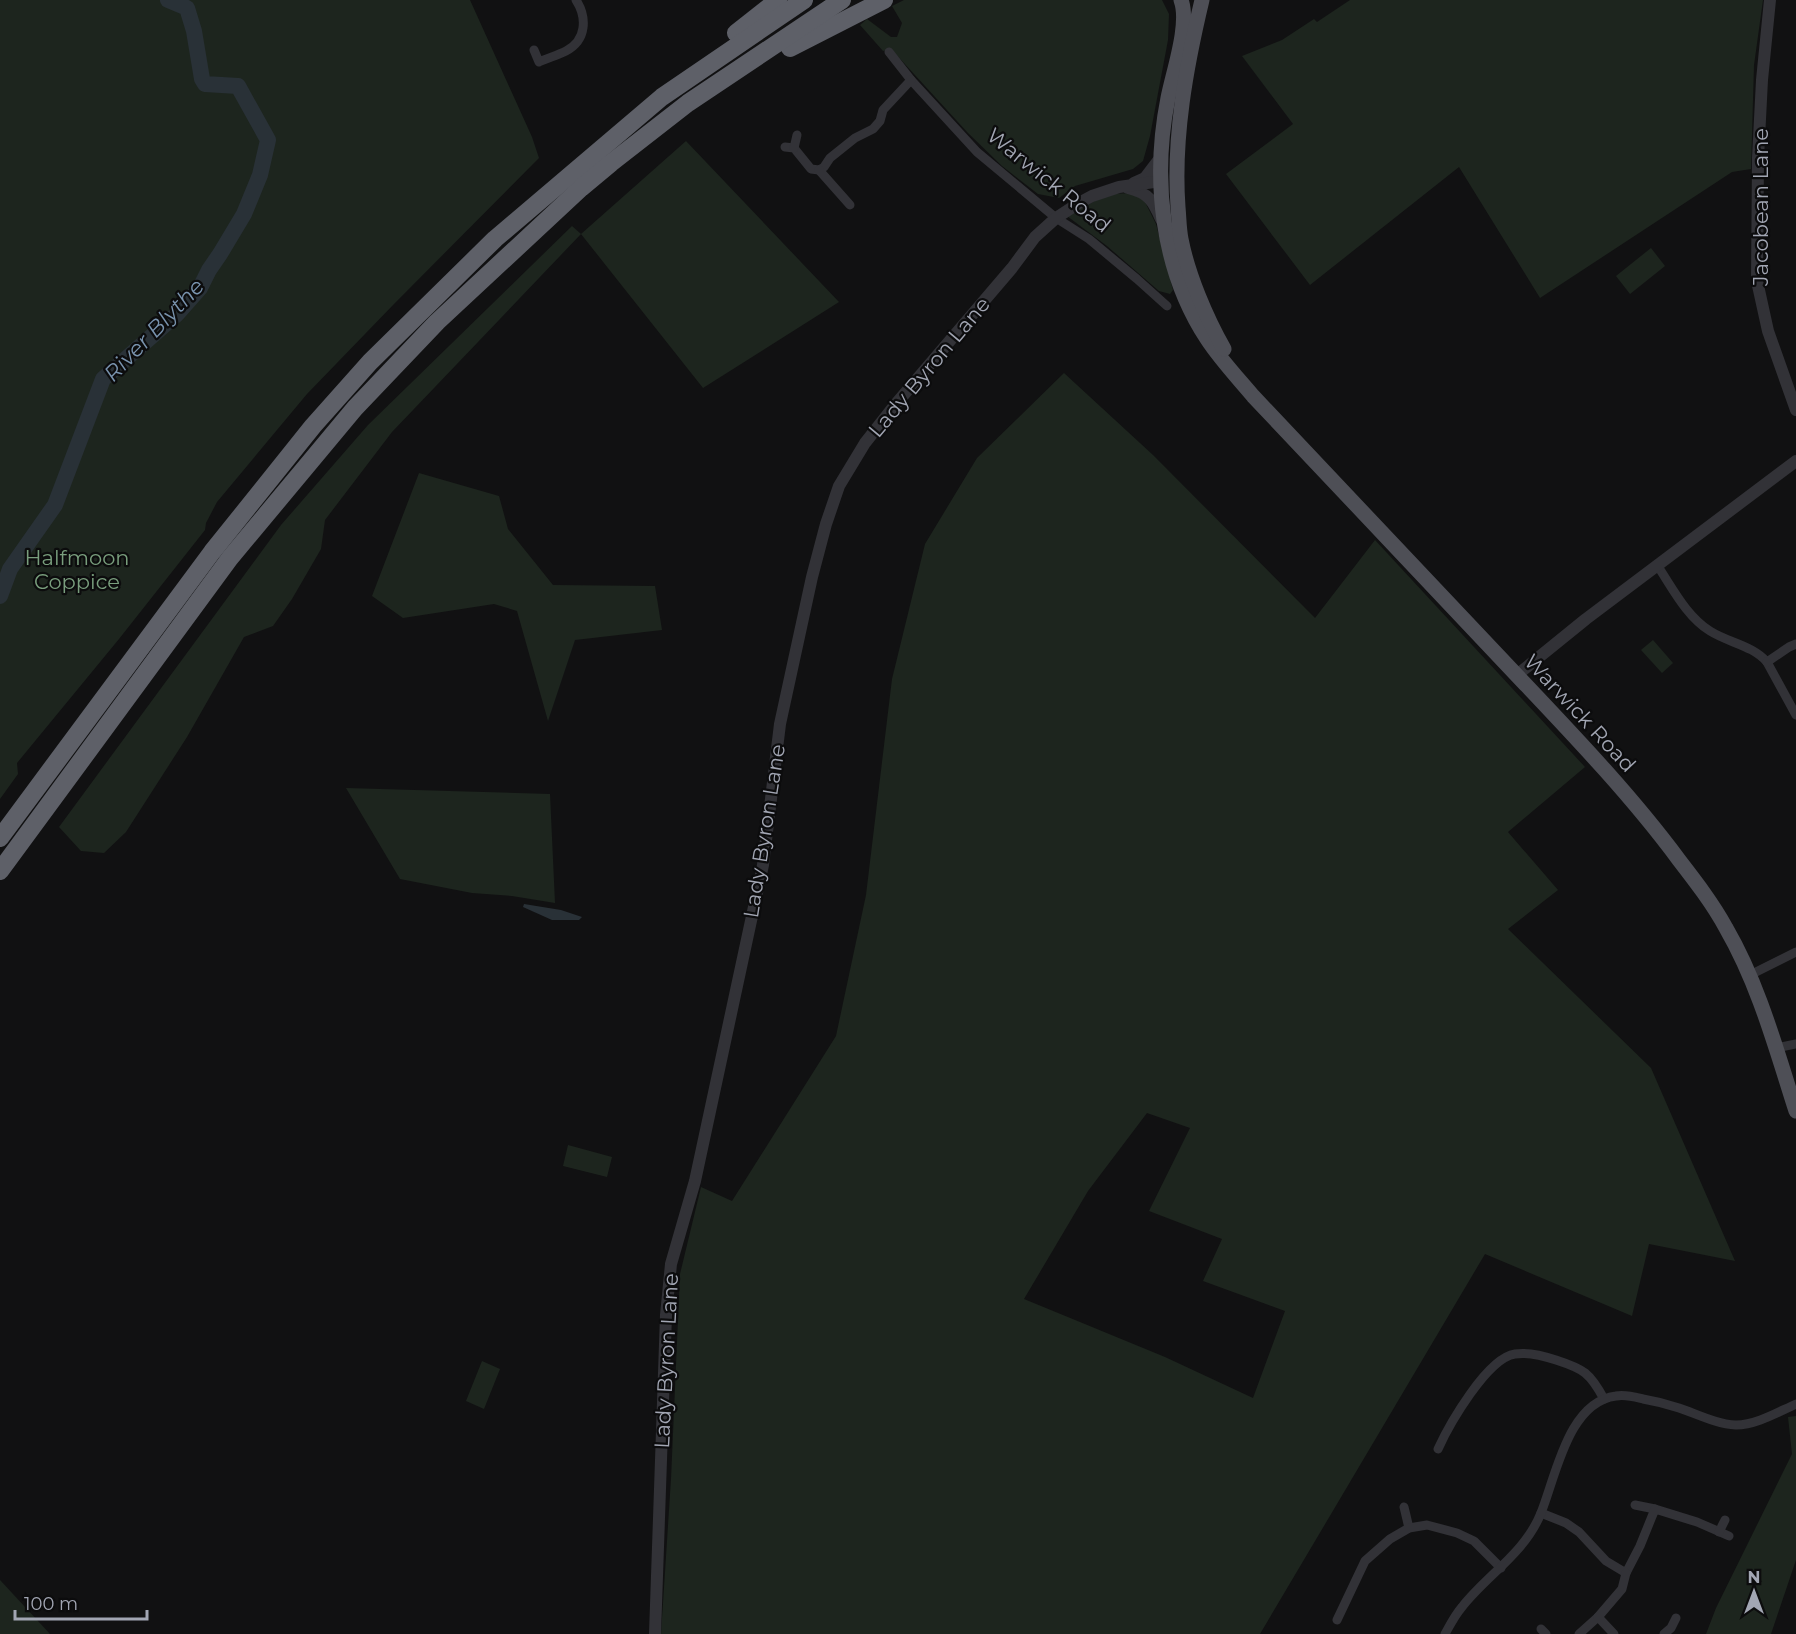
<svg xmlns="http://www.w3.org/2000/svg" width="1796" height="1634" font-family="Montserrat,sans-serif">
  <style>
    .green { fill: #1d251e; fill-rule: evenodd }
    .water { fill: #293137 }
    .lines { fill: none; stroke-linecap: round; stroke-linejoin: round }
    .river { stroke: #293137; stroke-width: 16 }
    .minor { stroke: #323237; stroke-width: 9 }
    .tertiary { stroke: #323237; stroke-width: 12 }
    .primary { stroke: #4e4f56; stroke-width: 15 }
    .motorway { stroke: #5e6068; stroke-width: 18 }
    .labels { text-anchor: middle; dominant-baseline: central; stroke-width: 4.5; stroke-linejoin: round; paint-order: stroke }
    .street-label { font-size: 21px; fill: #a2a6b3; stroke: #0c0c0d }
    .park-label { font-size: 21px; fill: #799e7d; stroke: #0c0c0d }
    .water-label { font-size: 22px; font-style: italic; fill: #7993ae; stroke: #0c0c0d }
  </style>
  <rect width="100%" height="100%" fill="#111112"/>
  <!-- green -->
  <g class="green">
    <polygon points="0,0 470,0 532,137 539,158 394,304 307,394 217,502 206,523 205,530 119,639 17,763 18,774 0,799"/>
    <polygon points="904,0 1162,0 1169,14 1168,40 1150,136 1143,161 1133,169 1075,186 1059,198 1038,194 1002,166 968,133 892,50 883,51 860,25 867,19 891,37 897,37 902,23 892,6"/>
    <polygon points="1350,0 1763,0 1754,65 1751,169 1732,172 1540,298 1459,167 1310,285 1226,174 1293,124 1242,56 1282,40 1314,19 1317,22"/>
    <polygon points="686,141 839,302 703,388 581,234 392,432 325,520 321,549 292,599 273,626 244,637 187,737 126,832 104,853 81,851 59,827 281,525 368,425 572,226 581,234"/>
    <polygon points="1133,193 1144,200 1156,224 1173,290 1170,294 1159,291 1107,246 1067,216 1108,194"/>
    <polygon points="1651,248 1665,266 1630,294 1616,276"/>
    <path d="M 1064,373 L 1153,455 L 1315,618 L 1375,540 L 1585,767 L 1508,832 L 1558,890 L 1508,929 L 1651,1068 L 1735,1261 L 1649,1244 L 1632,1316 L 1485,1254 L 1260,1634 L 661,1634 L 671,1479 L 680,1274 L 701,1187 L 732,1201 L 836,1036 L 866,895 L 892,679 L 925,544 L 977,458 ZM 1147,1113 L 1190,1128 L 1149,1211 L 1222,1239 L 1203,1281 L 1285,1311 L 1253,1398 L 1165,1357 L 1024,1299 L 1088,1191 Z"/>
    <polygon points="419,473 499,496 508,529 553,585 655,586 662,630 575,640 548,721 517,611 494,604 403,618 372,596"/>
    <polygon points="1653,640 1673,663 1662,673 1641,650"/>
    <polygon points="346,788 550,794 555,903 512,896 472,893 400,879"/>
    <polygon points="568,1145 612,1157 607,1177 563,1166"/>
    <polygon points="482,1361 500,1369 484,1409 466,1401"/>
    <polygon points="1796,1416 1796,1560 1771,1634 1706,1634 1716,1608 1792,1454 1788,1417"/>
    <polygon points="0,1580 50,1634 0,1634"/>
  </g>
  <!-- water -->
  <polygon class="water" points="524,904 561,910 582,917 579,920 552,920 523,907"/>
  <g class="lines">
    <!-- river -->
    <polyline class="river" points="0,596 10,569 55,505 103,379 177,314 200,288 209,270 220,254 244,214 260,175 268,140 238,86 205,84 202,79 194,31 187,8 168,0"/>
    <!-- minor -->
    <g class="minor">
      <path d="M 534,50 L 539,62 C 548,58 558,55 566,51 C 587,40 587,17 576,0"/>
      <polyline points="889,52 911,80 977,152 1056,218 1089,239 1137,279 1167,306"/>
      <polyline points="785,147 794,148 811,169 819,170 824,167 830,158 855,138 873,129 880,121 883,110 911,80"/>
      <polyline points="794,148 797,135"/>
      <polyline points="819,170 850,205"/>
      <path d="M 1657,565 C 1672,587 1686,616 1710,631 C 1729,643 1752,645 1767,662 L 1796,715"/>
      <polyline points="1767,662 1789,647 1796,644"/>
      <polyline points="1750,975 1796,952"/>
      <polyline points="1776,1048 1796,1044"/>
      <path d="M 1438,1449 C 1449,1425 1487,1358 1515,1354 C 1528,1352 1544,1356 1556,1360 C 1584,1369 1590,1373 1604,1399"/>
      <polyline points="1635,1505 1655,1509"/>
      <polyline points="1404,1507 1409,1528"/>
      <polyline points="1541,1513 1566,1523 1579,1532 1606,1561 1626,1573 1640,1546 1655,1509 1697,1522 1729,1536"/>
      <polyline points="1719,1532 1725,1520"/>
      <polyline points="1337,1620 1365,1561 1390,1539 1409,1528 1427,1525 1457,1533 1474,1541 1501,1568"/>
      <polyline points="1541,1629 1546,1634"/>
      <path d="M 1445,1634 C 1450,1625 1455,1615 1462,1607 C 1487,1575 1525,1553 1541,1513 C 1556,1476 1568,1402 1616,1396 C 1625,1394 1635,1397 1643,1399 C 1655,1401 1667,1404 1679,1408 C 1697,1414 1716,1424 1736,1425 C 1756,1425 1778,1412 1796,1404"/>
      <polyline points="1579,1634 1598,1617"/>
      <polyline points="1614,1634 1598,1617 1622,1589 1626,1573"/>
      <polyline points="1664,1634 1671,1628 1676,1618"/>
    </g>
    <!-- tertiary -->
    <g class="tertiary">
      <polyline points="1770,0 1762,80 1758,158 1757,281 1768,331 1796,410"/>
      <polyline points="1134,183 1145,178 1161,157"/>
      <path d="M 1128,188 C 1149,193 1153,201 1161,219"/>
      <polyline points="1517,675 1586,619 1796,461"/>
      <polyline points="655,1634 666,1315 671,1264 695,1181 763,865 780,724 812,577 826,524 839,486 865,443 895,405 1012,268 1035,237 1056,218 1079,203 1092,196 1119,187 1161,181"/>
    </g>
    <!-- primary -->
    <g class="primary">
      <path d="M 1181,0 C 1190,24 1173,72 1168,98 C 1152,178 1161,269 1207,339 C 1220,359 1237,377 1253,396 C 1344,492 1435,588 1526,685 C 1579,741 1633,798 1679,860 C 1696,882 1713,904 1726,928 C 1759,985 1776,1049 1796,1111"/>
      <path d="M 1202,0 C 1186,67 1173,138 1178,207 C 1179,218 1179,229 1181,239 C 1188,275 1206,317 1224,349"/>
    </g>
    <!-- motorway -->
    <g class="motorway">
      <polyline points="736,33 778,0"/>
      <polyline points="790,48 884,0"/>
      <polyline points="0,838 212,552 313,426 370,362 495,239 662,97 804,0"/>
      <polyline points="0,871 230,558 355,408 437,322 581,188 611,163 688,103 842,0"/>
    </g>
  </g>
  <g class="labels">
    <!-- street labels -->
    <g class="street-label">
      <text transform="translate(1049 180) rotate(39)">Warwick Road</text>
      <text transform="translate(1760 207) rotate(-90)">Jacobean Lane</text>
      <text transform="translate(929 367) rotate(-50)">Lady Byron Lane</text>
      <text transform="translate(1580 713) rotate(47)">Warwick Road</text>
      <text transform="translate(764 831) rotate(-81)">Lady Byron Lane</text>
      <text transform="translate(666 1361) rotate(-87)">Lady Byron Lane</text>
    </g>
    <!-- park labels -->
    <g class="park-label">
      <text x="77" y="557">Halfmoon<tspan x="77" dy="24">Coppice</tspan></text>
    </g>
    <!-- water labels -->
    <g class="water-label">
      <text transform="translate(154 330) rotate(-46)">River Blythe</text>
    </g>
  </g>
  <!-- north arrow -->
  <g transform="translate(1754 1592)" stroke="#0c0c0d" stroke-width="4.5" paint-order="stroke">
  <path d="M0-4.5L10 22L0 15L-10 22Z" fill="#a2a6b3"/>
  <text y="-9" font-size="16" font-weight="bold" text-anchor="middle" fill="#a2a6b3">N</text>
  </g>
  <!-- scale -->
  <path d="M15 1610v9h132v-9" fill="none" stroke="#a2a6b3" stroke-width="3"/>
  <text x="24" y="1610" font-size="18" fill="#a2a6b3" stroke="#0c0c0d" stroke-width="4.5" paint-order="stroke">100 m</text>
</svg>
